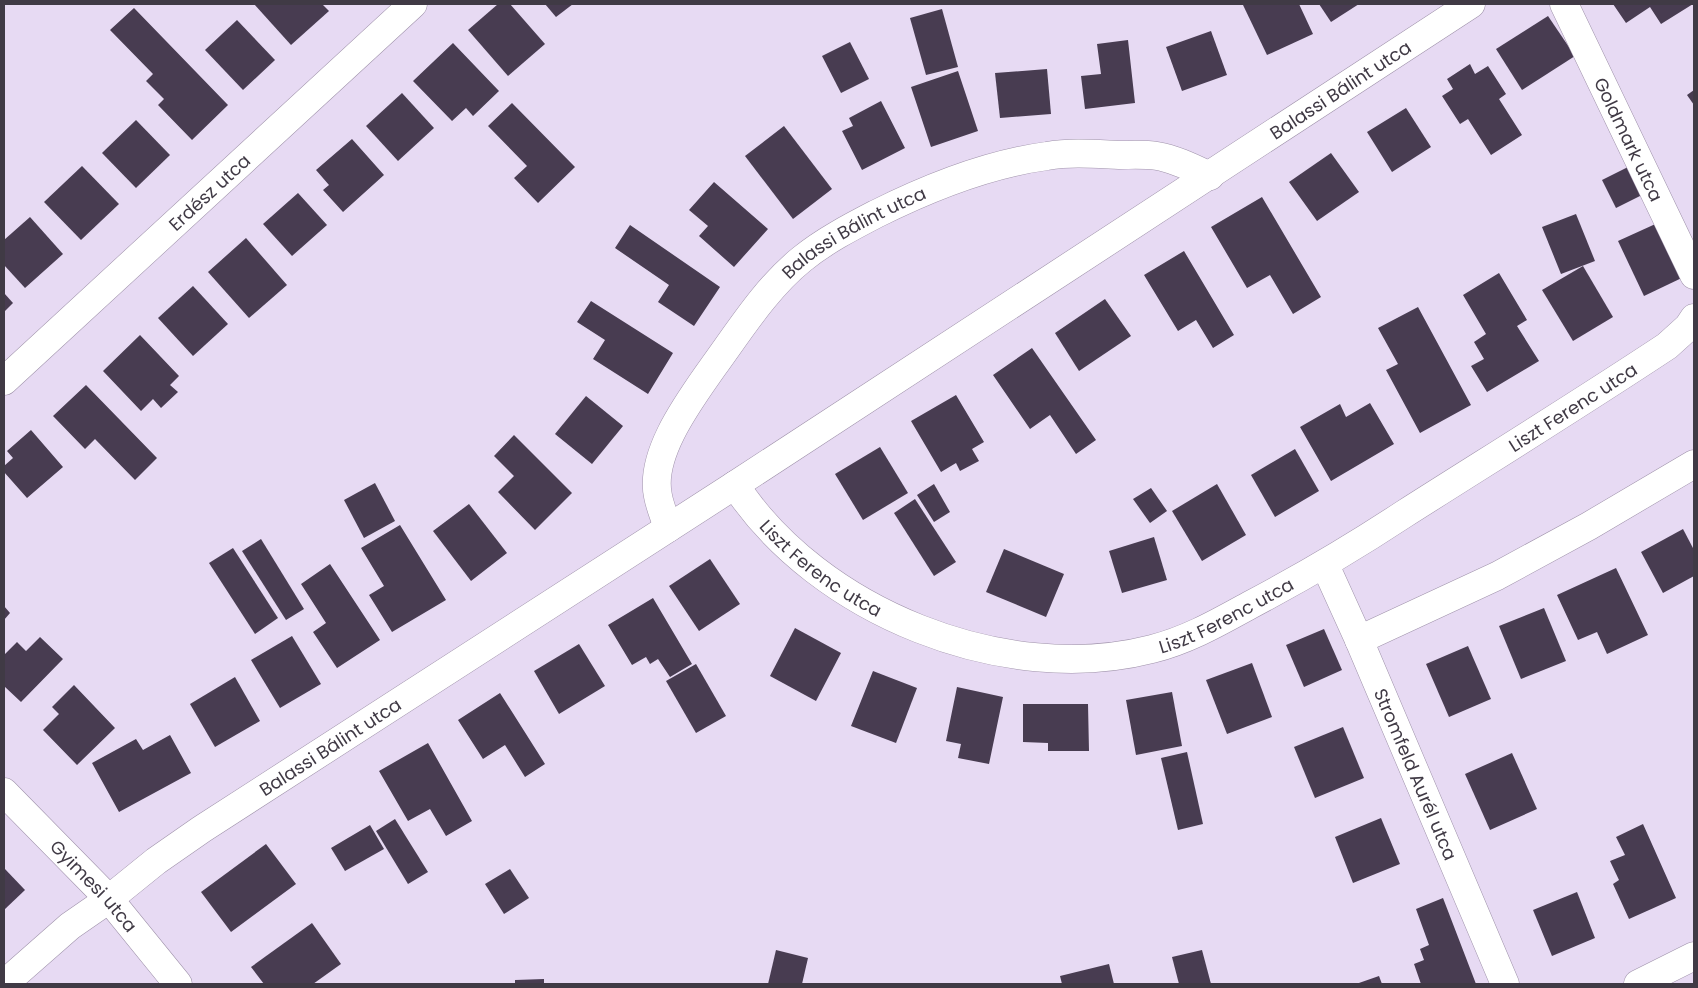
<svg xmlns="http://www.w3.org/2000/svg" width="1698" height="988" font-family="Poppins,sans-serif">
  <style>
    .building { fill: #483c51 }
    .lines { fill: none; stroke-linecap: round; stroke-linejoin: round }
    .minor-casing { stroke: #9f92aa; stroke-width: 29 }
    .minor { stroke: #fff; stroke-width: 28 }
    .labels { text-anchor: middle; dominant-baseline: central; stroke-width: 5; stroke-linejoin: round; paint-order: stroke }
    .street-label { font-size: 18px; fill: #403a45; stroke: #fff }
  </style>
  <rect width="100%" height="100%" fill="#e7daf3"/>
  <!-- building -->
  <g class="building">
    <polygon points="254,4 322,4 329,11 291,45"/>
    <polygon points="498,4 510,4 545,44 508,76 468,30"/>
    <polygon points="545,4 573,4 556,17"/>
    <polygon points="1299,4 1313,34 1267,55 1243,5"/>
    <polygon points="1319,4 1359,4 1331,22"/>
    <polygon points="1613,4 1693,4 1661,24 1650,7 1626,23"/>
    <polygon points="134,8 228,105 192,140 158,105 164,99 146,81 153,74 110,30"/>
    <polygon points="942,9 958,67 926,75 910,18"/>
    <polygon points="1548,16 1575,56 1522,90 1496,49"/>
    <polygon points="237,20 275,60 243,90 205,50"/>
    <polygon points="1211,31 1227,75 1182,91 1166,47"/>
    <polygon points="1128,40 1135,103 1085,109 1081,76 1101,74 1097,44"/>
    <polygon points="850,42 869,79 841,93 822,56"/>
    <polygon points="453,43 499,91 473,116 466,108 452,121 413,81"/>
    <polygon points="1470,64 1475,74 1488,66 1506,94 1499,99 1522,135 1491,155 1468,119 1460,124 1442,96 1453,89 1447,79"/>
    <polygon points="1047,69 1051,114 1000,118 995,73"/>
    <polygon points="958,71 978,131 931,147 911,87"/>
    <polygon points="1694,90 1694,105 1687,95"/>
    <polygon points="402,93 434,128 398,161 366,126"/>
    <polygon points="881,101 905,148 862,170 842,131 853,126 849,118"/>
    <polygon points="512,103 575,167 538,203 514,178 527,166 488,126"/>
    <polygon points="1406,108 1431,147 1392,172 1367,132"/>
    <polygon points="136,120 170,155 136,188 102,153"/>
    <polygon points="784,126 832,189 793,219 745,156"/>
    <polygon points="352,139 384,175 343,212 323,190 329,185 316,170"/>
    <polygon points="1331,153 1359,192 1317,221 1289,182"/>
    <polygon points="1632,165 1646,193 1616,208 1602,180"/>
    <polygon points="82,166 119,204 81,240 44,202"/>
    <polygon points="714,182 768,229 734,267 699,236 708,226 689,210"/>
    <polygon points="298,193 327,225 292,256 263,224"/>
    <polygon points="1262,197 1321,297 1293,314 1270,275 1247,288 1211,227"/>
    <polygon points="1576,214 1595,261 1561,274 1542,227"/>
    <polygon points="30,217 63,254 25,288 4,265 4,240"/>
    <polygon points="1662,221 1688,275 1644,296 1618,241"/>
    <polygon points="630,225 720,287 694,326 658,302 669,285 615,248"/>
    <polygon points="246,238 287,285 249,318 208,272"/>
    <polygon points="1184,251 1234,335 1213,348 1196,320 1178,331 1144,275"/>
    <polygon points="1583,266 1613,317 1573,341 1542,290"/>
    <polygon points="1499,273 1527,320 1517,326 1539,361 1487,392 1471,366 1484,359 1474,342 1486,334 1463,295"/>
    <polygon points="193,286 228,324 193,356 158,318"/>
    <polygon points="4,293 13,303 4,312"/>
    <polygon points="1105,299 1131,336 1079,371 1055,333"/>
    <polygon points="591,301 673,353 648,394 593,359 605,340 577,322"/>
    <polygon points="1418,307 1471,405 1420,433 1386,370 1398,364 1378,328"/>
    <polygon points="140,335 179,376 170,385 178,392 161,408 153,399 141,411 103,371"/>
    <polygon points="1032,348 1096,440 1076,454 1050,415 1030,429 993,375"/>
    <polygon points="86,385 157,458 135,480 95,439 85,449 53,416"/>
    <polygon points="956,395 984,442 972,449 979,461 960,471 956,463 941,472 911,421"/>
    <polygon points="586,396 623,426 592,464 555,434"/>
    <polygon points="1370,403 1394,444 1331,481 1300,427 1340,404 1346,417"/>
    <polygon points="31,430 63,467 27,498 4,472 4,466 13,458 7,451"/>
    <polygon points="514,435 572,493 535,530 498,492 514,476 494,456"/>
    <polygon points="880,447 908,493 863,520 835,474"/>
    <polygon points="1295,449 1319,491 1275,517 1251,475"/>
    <polygon points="375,483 395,521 364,538 344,500"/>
    <polygon points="934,484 950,512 934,522 917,495"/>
    <polygon points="1217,484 1246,535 1202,561 1172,511"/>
    <polygon points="1151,488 1167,511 1150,523 1133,499"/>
    <polygon points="915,499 956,562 934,576 894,513"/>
    <polygon points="469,504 507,553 471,581 433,531"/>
    <polygon points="400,525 446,600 392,632 369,595 384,586 361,548"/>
    <polygon points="1683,529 1694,550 1694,576 1663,593 1641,552"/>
    <polygon points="1154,537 1167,580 1122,593 1109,551"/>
    <polygon points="261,539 304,609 286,620 242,551"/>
    <polygon points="233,548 278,618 255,634 209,563"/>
    <polygon points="1004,549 1064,574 1046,617 986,592"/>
    <polygon points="710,559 740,604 699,631 669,586"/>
    <polygon points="330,564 380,640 337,668 313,632 326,623 301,584"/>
    <polygon points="1616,568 1648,635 1607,654 1597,632 1578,640 1557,595"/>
    <polygon points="653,598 692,664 670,677 658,659 650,664 646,657 632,665 608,625"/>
    <polygon points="4,606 10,613 4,620"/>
    <polygon points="1544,608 1566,661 1521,679 1499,626"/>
    <polygon points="795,628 841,653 816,701 770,676"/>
    <polygon points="1324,629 1342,670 1304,687 1286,645"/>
    <polygon points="292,636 321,684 280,708 251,660"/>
    <polygon points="40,637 63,659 21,702 4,686 4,655 17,642 26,651"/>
    <polygon points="579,644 605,686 559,714 534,671"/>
    <polygon points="1468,646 1491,699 1449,717 1426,664"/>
    <polygon points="1252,663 1272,717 1227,734 1206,680"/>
    <polygon points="696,664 726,716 696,733 666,681"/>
    <polygon points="873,671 917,688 896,743 851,726"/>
    <polygon points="235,677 260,721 215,747 190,704"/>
    <polygon points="74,685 115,728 77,765 43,730 59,714 52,707"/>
    <polygon points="957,687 1003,697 989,764 958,758 961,744 946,741"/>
    <polygon points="1172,692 1182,746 1136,755 1126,700"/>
    <polygon points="500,693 545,764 525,777 505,745 483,759 458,720"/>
    <polygon points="1023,704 1088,704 1089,751 1048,751 1048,743 1023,742"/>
    <polygon points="1343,727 1364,778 1315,798 1294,747"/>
    <polygon points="170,735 191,773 119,812 92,763 136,739 143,750"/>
    <polygon points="428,743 472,821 446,836 430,809 408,821 379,771"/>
    <polygon points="1187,752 1203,824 1178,830 1161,758"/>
    <polygon points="1512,753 1537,809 1490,830 1465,774"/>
    <polygon points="1381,818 1400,864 1353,883 1335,837"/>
    <polygon points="395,819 428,872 408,884 376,831"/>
    <polygon points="1643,824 1676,898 1629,919 1613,884 1619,880 1610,861 1625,855 1616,837"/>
    <polygon points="370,825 384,849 345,871 331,848"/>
    <polygon points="266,844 296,884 231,932 201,892"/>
    <polygon points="4,868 25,890 4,910"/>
    <polygon points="510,869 529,898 504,914 485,884"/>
    <polygon points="1577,892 1595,938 1552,956 1533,910"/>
    <polygon points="1443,898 1476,984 1421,984 1414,964 1424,960 1420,949 1429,945 1416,909"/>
    <polygon points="312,923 341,964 313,984 264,984 251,967"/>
    <polygon points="776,950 808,958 802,984 768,984"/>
    <polygon points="1202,950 1211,984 1179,984 1172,957"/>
    <polygon points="1109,964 1114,984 1062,984 1060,976"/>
    <polygon points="1379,976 1382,984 1356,984"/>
    <polygon points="544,979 544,984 515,984 515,980"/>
  </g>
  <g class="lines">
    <!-- minor casing -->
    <g class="minor-casing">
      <g id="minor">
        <path id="s1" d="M 1564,4 L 1694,275"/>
        <path id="s2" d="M 4,381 L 413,4"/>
        <path id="s3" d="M 735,485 C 818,612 1005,687 1152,649 C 1188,640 1219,622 1250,605 C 1303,577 1354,547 1404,514 C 1492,458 1581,403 1667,346 L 1688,327 L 1694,318"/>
        <path id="s4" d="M 668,528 C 665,518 660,507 658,496 C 649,454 690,400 713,367 C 740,330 766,288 802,259 C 824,241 851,227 876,214 C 930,187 987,164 1047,156 C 1071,152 1095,154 1119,155 C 1131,155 1144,154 1157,156 C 1175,159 1193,168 1210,176"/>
        <path id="s5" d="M 1325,565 L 1359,640 L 1505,984"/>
        <polyline points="1359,640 1497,576 1589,526 1694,464"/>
        <path id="s6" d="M 4,792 L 109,899 L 178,984"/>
        <path id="s7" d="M 4,984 L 70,926 L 109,899 L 156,861 L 202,829 L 735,485 L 1471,4"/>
        <polyline points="1638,984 1694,956"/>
      </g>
    </g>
    <!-- minor -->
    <use href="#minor" class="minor"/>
  </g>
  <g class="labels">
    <!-- street labels -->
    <g class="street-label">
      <text stroke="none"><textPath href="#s7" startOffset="1609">Balassi Bálint utca</textPath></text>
      <text stroke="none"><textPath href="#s1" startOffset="150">Goldmark utca</textPath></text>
      <text stroke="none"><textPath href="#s2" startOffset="279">Erdész utca</textPath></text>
      <text stroke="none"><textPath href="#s4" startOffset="376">Balassi Bálint utca</textPath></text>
      <text stroke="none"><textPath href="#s3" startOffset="961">Liszt Ferenc utca</textPath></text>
      <text stroke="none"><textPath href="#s3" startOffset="121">Liszt Ferenc utca</textPath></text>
      <text stroke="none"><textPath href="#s3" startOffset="556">Liszt Ferenc utca</textPath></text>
      <text stroke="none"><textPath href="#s7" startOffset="404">Balassi Bálint utca</textPath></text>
      <text stroke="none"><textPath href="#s5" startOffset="228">Stromfeld Aurél utca</textPath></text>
      <text stroke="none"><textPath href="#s6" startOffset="130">Gyimesi utca</textPath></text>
    </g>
  </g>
  <!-- border -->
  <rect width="1698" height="988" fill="none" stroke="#403a45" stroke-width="10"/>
</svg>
